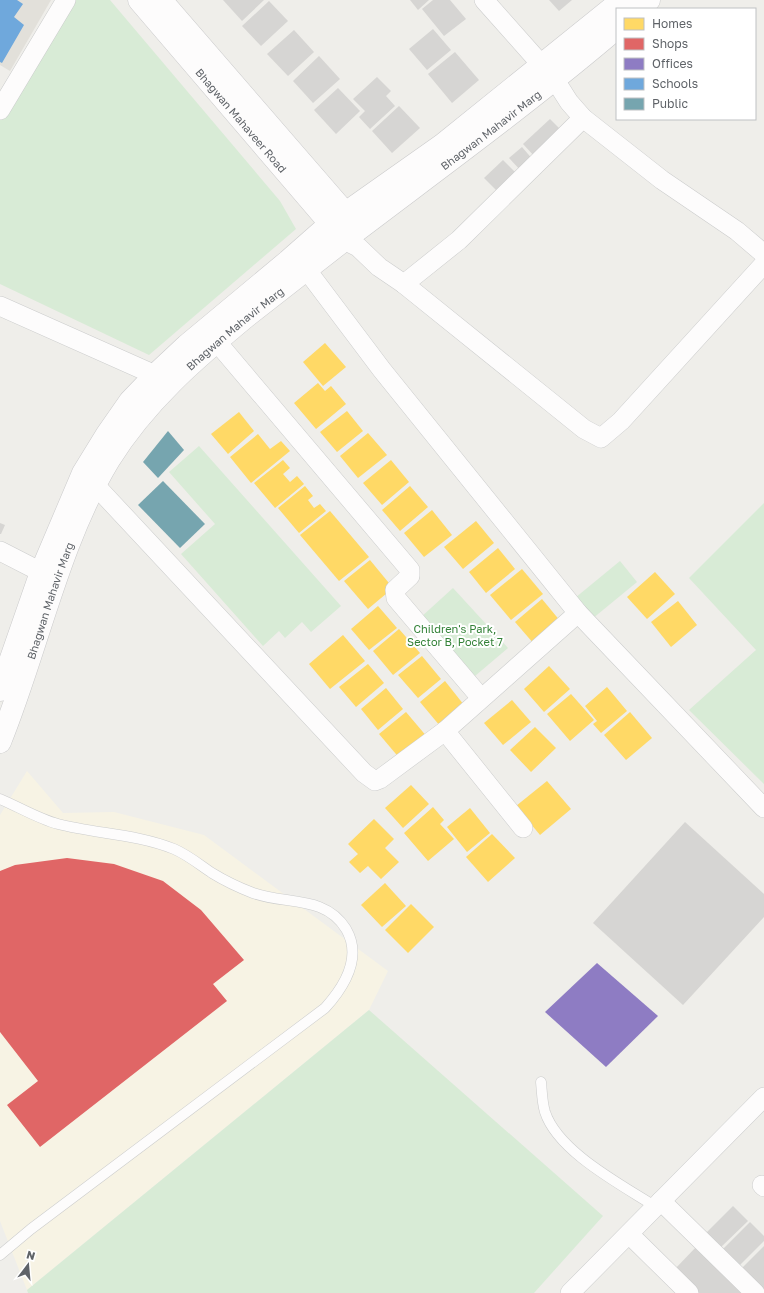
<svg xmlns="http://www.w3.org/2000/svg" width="764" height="1293" font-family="'Golos Text',sans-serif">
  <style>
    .commercial { fill: #f7f3e4 }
    .education { fill: #e2e0da }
    .green { fill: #d8ebd6 }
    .homes { fill: #ffd966 }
    .shops { fill: #e06666 }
    .offices { fill: #8e7cc3 }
    .schools { fill: #6fa8dc }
    .public { fill: #76a5af }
    .building { fill: #d6d5d3 }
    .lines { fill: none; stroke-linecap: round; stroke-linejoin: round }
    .lane-casing { stroke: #cbcccc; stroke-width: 11 }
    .street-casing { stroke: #cbcccc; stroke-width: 20 }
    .secondary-casing { stroke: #cacacb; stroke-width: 23 }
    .lane { stroke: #fdfcfc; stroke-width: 10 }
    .street { stroke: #fdfcfc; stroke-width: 19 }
    .secondary { stroke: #fdfcfc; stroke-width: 22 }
    .labels { text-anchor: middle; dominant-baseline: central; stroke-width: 4; stroke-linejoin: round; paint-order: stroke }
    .street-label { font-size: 11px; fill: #5f6368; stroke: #fff }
    .park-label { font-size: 11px; fill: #348238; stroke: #fff }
  </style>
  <rect width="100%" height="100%" fill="#efeeea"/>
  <!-- commercial -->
  <polygon class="commercial" points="27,771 63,813 114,812 204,835 388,971 369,1010 27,1290 0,1221 0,815"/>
  <!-- education -->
  <polygon class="education" points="0,0 51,0 10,71 0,65"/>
  <!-- green -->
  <g class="green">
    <polygon points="68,0 110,0 280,201 296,229 149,355 0,284 0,118"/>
    <polygon points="199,446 341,606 311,632 302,622 285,638 279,631 263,646 181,554 215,524 169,472"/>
    <polygon points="764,503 764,784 689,710 756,650 689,578"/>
    <polygon points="620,561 637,582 592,619 575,598"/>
    <polygon points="453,588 508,648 462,687 409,628"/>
    <polygon points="369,1010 603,1216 534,1293 28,1293 27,1290"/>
  </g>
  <!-- homes -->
  <g class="homes">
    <polygon points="325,343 346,367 323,386 303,362"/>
    <polygon points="318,383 325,391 331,386 346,404 316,429 294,403"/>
    <polygon points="347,411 363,431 337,452 320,432"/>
    <polygon points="239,412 254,431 228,454 211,434"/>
    <polygon points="368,433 387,455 358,478 340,456"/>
    <polygon points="258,434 270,449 281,441 290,451 251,483 230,457"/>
    <polygon points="283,460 290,468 283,474 290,482 297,476 304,484 275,508 254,483"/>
    <polygon points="391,460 409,482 382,505 363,483"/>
    <polygon points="305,486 313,496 308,500 314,508 320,504 326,511 299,533 278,508"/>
    <polygon points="410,486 428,507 400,531 382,510"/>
    <polygon points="432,510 452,535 424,557 404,533"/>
    <polygon points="330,511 369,557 339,581 300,535"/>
    <polygon points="476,521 494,543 463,569 444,547"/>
    <polygon points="498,548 515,569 486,593 469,572"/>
    <polygon points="370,560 393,588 368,609 344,581"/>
    <polygon points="522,569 543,594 511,620 490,595"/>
    <polygon points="655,572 675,594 647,619 627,597"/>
    <polygon points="542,599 561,622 534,644 515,622"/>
    <polygon points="678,601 697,625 671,647 651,622"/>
    <polygon points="378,606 397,628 369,650 351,629"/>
    <polygon points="399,629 420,653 393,675 373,651"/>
    <polygon points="343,635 365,661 330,689 309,664"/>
    <polygon points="422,656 441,679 418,698 398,675"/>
    <polygon points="368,664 384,683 356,707 339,687"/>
    <polygon points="549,666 570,689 544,712 524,689"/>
    <polygon points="445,681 464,705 440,726 420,702"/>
    <polygon points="607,687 627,711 601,733 593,724 597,721 585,706"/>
    <polygon points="386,688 403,709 378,730 361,709"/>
    <polygon points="571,694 594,720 570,741 547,714"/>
    <polygon points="512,700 531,722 503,745 484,723"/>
    <polygon points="406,712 428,738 401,760 379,734"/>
    <polygon points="630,712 652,738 626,760 604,735"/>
    <polygon points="535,727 556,748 531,772 510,750"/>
    <polygon points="547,781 571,809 540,835 516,806"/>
    <polygon points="411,785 429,804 403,828 385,808"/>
    <polygon points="433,807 444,820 440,824 454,839 428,861 404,833"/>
    <polygon points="470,808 490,833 467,852 447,827"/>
    <polygon points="374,819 394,839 385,848 399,862 381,879 368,866 360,873 349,862 358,854 348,844"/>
    <polygon points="492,834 515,858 488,882 466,857"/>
    <polygon points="385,883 406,906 382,927 361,905"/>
    <polygon points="411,904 434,927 408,953 385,930"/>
  </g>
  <!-- shops -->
  <polygon class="shops" points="67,858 114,864 163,881 201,910 244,960 213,984 227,1001 40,1147 7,1105 38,1081 0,1032 0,871 15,865"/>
  <!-- offices -->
  <polygon class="offices" points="597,963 658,1016 606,1067 545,1012"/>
  <!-- schools -->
  <polygon class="schools" points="0,0 17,0 23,4 14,17 24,25 2,63 0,62"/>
  <!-- public -->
  <g class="public">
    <polygon points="168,431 184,450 158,478 143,462"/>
    <polygon points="163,481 205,524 180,548 138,505"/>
  </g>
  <!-- building -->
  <g class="building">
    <polygon points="223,0 264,0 242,21"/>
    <polygon points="410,0 429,0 418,10"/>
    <polygon points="433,0 450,0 466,19 444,36 422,9"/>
    <polygon points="549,0 572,0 559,11"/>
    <polygon points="269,1 288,21 261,46 242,26"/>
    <polygon points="433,29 451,50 427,70 409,49"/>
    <polygon points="294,30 314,52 288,76 267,54"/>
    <polygon points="455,52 479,80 452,103 428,74"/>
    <polygon points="319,56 340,79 313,103 293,81"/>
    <polygon points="377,77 391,91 386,96 395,106 370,129 359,117 365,111 353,99"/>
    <polygon points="338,88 360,111 336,134 314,110"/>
    <polygon points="399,106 420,128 392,153 372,131"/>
    <polygon points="550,119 564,133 536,158 523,144"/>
    <polygon points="522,147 534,161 522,172 509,158"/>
    <polygon points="503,160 520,177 501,195 484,178"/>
    <polygon points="0,523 5,525 1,534 0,534"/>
    <polygon points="685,822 764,894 764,917 683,1005 593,923"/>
    <polygon points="733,1206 748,1221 720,1248 705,1234"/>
    <polygon points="750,1222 764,1236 764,1241 738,1267 721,1251"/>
    <polygon points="698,1245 748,1293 698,1293 674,1270"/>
    <polygon points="764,1246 764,1293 739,1271"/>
  </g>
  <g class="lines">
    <!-- lane casing -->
    <g class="lane-casing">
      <g id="lane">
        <path d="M 0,799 C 19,807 39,819 58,824 C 97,834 137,834 174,849 C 188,855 200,865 212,873 C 225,881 240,888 253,893 C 286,905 325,895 346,929 C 363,958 344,987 325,1008 L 31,1229 L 0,1255"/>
        <path d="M 541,1082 C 542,1092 542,1102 545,1112 C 558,1152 622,1185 656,1207"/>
      </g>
    </g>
    <!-- street casing -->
    <g class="street-casing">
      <g id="street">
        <polyline points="484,0 555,80 569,102 583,118 662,180 737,231 764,254"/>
        <polyline points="0,110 66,0"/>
        <polyline points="344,240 358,247 379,267 404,284 584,429 601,438 621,421 764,264"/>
        <polyline points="306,269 382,370 578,613 764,808"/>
        <polyline points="404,284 459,240 583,118"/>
        <polyline points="0,306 155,375"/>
        <polyline points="216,341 410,570 410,576 395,590 396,598 481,698"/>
        <polyline points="96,486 364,773 375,781 380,779 445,731 578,613"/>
        <polyline points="0,551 41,572 55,575"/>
        <polyline points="445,731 523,828"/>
        <polyline points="762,1185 764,1187"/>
        <polyline points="661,1201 755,1293"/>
        <polyline points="629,1234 689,1293"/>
        <polyline points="570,1293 764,1097"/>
      </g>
    </g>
    <!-- secondary casing -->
    <g class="secondary-casing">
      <g id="secondary">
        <path id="s1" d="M 139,0 L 340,235"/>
        <polyline points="161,0 354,223"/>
        <polyline points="639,9 649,0"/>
        <polyline points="0,690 41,572 83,473 107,434 130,401 155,375 187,345 288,261 330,224 442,145 622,0"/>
        <path id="s2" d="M 0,742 C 37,651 58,544 109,460 C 145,402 195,359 247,316 C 279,291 311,266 343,241 C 435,171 529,103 617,28"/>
      </g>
    </g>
    <!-- lane -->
    <use href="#lane" class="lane"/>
    <!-- street -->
    <use href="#street" class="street"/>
    <!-- secondary -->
    <use href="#secondary" class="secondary"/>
  </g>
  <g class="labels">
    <!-- street labels -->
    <g class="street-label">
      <text stroke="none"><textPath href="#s1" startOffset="158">Bhagwan Mahaveer Road</textPath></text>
      <text stroke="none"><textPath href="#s2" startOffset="810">Bhagwan Mahavir Marg</textPath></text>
      <text stroke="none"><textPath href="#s2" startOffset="486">Bhagwan Mahavir Marg</textPath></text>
      <text stroke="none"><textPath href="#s2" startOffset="150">Bhagwan Mahavir Marg</textPath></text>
    </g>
    <!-- park labels -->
    <g class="park-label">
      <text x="455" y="628">Children's Park,<tspan x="455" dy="13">Sector B, Pocket 7</tspan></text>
    </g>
  </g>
  <!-- legend -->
  <rect x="616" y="8" width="140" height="112" fill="#ffffff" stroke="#bfc1c3"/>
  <rect x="624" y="18" width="20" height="12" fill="#ffd966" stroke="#bfc1c3"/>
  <text x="652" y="28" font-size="12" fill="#5f6368">Homes</text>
  <rect x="624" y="38" width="20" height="12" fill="#e06666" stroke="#bfc1c3"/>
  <text x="652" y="48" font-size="12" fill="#5f6368">Shops</text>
  <rect x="624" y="58" width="20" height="12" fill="#8e7cc3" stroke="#bfc1c3"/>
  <text x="652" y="68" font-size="12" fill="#5f6368">Offices</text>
  <rect x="624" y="78" width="20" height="12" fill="#6fa8dc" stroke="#bfc1c3"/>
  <text x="652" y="88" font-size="12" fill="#5f6368">Schools</text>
  <rect x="624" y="98" width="20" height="12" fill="#76a5af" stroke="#bfc1c3"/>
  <text x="652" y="108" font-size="12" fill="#5f6368">Public</text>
  <!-- north arrow -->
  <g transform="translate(28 1265) rotate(16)" stroke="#ffffff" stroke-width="3" paint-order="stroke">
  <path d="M0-3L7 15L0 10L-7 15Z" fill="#5f6368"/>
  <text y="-6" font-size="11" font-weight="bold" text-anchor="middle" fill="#5f6368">N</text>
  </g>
</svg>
